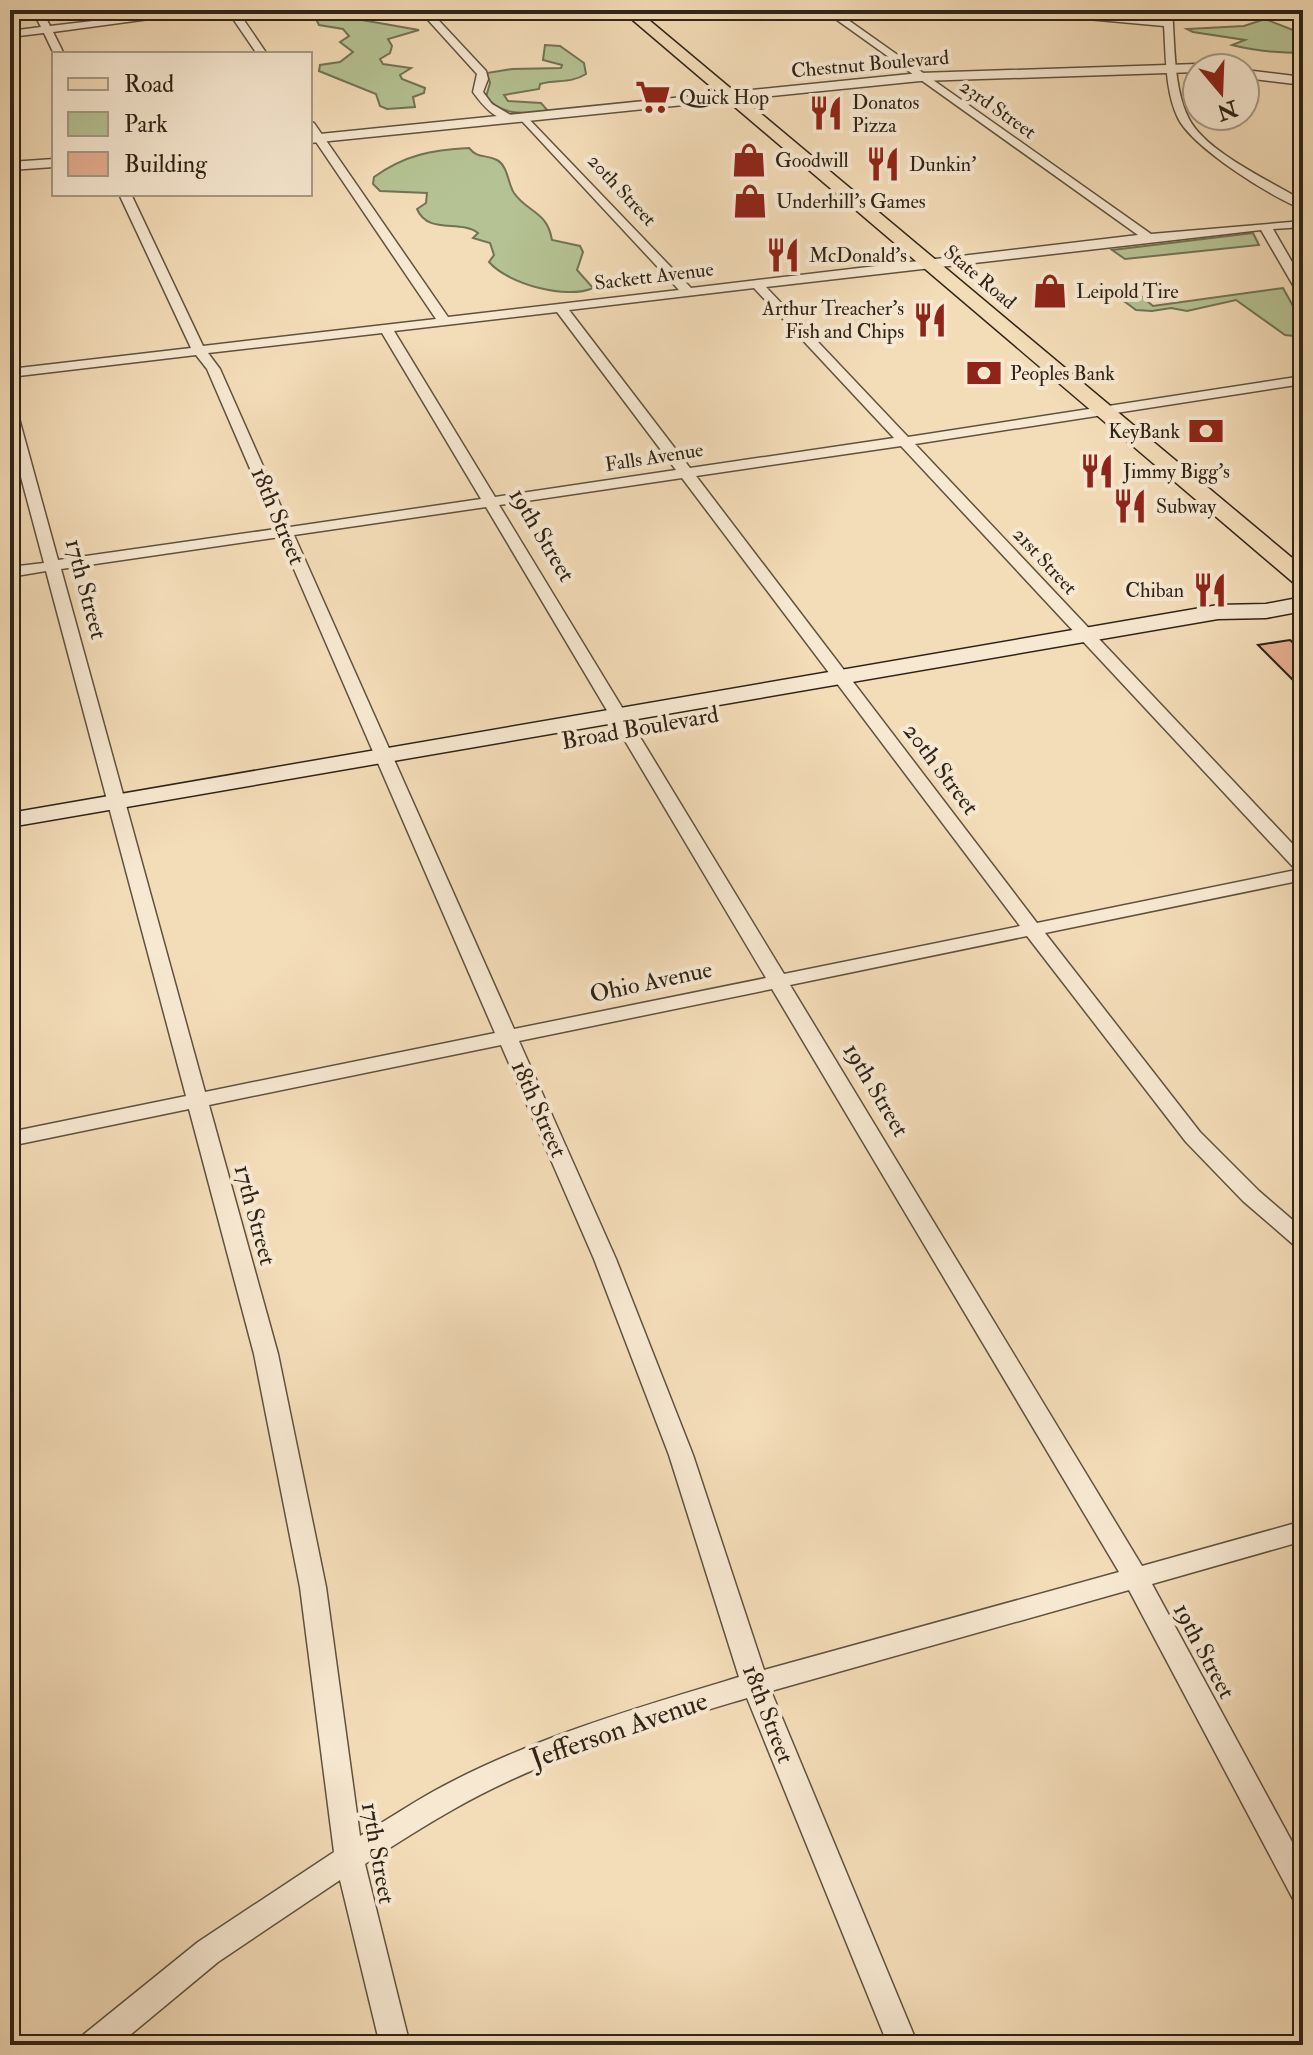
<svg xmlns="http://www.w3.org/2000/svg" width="1313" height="2055" font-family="'IM FELL Double Pica',serif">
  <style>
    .green { fill: #b5c293; stroke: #727355; stroke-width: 2 }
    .building { fill: #e6af92; stroke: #2f2417; stroke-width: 2 }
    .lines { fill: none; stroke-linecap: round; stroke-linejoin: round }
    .minor-casing { stroke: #60523f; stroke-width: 3 }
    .tertiary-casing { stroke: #60523f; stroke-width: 3 }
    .secondary-casing { stroke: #2f2417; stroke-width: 3 }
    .primary-casing { stroke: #2f2417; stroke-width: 3 }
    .minor { fill: #f7e8d1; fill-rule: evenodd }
    .tertiary { fill: #f7e8d1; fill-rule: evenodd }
    .secondary { fill: #f7e8d1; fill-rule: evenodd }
    .primary { fill: #f3dcb8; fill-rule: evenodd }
    .labels { text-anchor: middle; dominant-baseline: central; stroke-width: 8; stroke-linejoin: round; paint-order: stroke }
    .far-street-label { font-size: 20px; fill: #2f2417; stroke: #f7e8d1 }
    .far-poi-label { font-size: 20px; fill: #2f2417; stroke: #f7e8d1; text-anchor: start }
    .street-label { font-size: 24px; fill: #2f2417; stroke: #f7e8d1 }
    .near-street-label { font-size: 28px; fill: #2f2417; stroke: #f7e8d1 }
  </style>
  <rect width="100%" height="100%" fill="#f3dcb8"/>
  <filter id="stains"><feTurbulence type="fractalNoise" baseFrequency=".0025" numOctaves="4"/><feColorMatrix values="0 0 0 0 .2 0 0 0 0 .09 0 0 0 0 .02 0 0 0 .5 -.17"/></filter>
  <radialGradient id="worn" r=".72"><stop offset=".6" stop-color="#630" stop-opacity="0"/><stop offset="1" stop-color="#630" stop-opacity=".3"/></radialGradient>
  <!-- green -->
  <g class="green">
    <polygon points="339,16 419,30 388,39 392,46 390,53 380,59 383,64 411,68 400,75 402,79 425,88 424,93 413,97 415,107 387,109 380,106 376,94 319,71 320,65 340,62 353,52 340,42 349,36 343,29 319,25 316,19"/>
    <path d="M 1265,19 L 1303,34 L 1303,53 C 1279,53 1255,51 1232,45 L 1245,40 L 1193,32 L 1187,29 L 1244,26 Z"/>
    <path d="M 545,45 L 560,46 L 584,63 L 586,74 C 570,84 557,79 540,84 L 539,89 L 504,95 L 508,101 L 541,103 L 549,112 C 525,113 503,117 486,97 L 490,83 L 487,73 L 512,69 L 561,68 L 562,65 L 543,60 Z"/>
    <path d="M 469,148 C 478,159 485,154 497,160 C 508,166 508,184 514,193 C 528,213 547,211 552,240 L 580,246 L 583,252 L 577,270 L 593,288 C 567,300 508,284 489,262 L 494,255 L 490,243 L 473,238 L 478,233 C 460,219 428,235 417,209 L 426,203 L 427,193 L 380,191 L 373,184 L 374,177 C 405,155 431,150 469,148 Z"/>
    <polygon points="1253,233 1259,245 1125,259 1112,250"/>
    <polygon points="1283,288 1303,324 1303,337 1285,335 1236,300 1187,311 1171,308 1152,311 1136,310 1121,299 1141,296 1153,306"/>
  </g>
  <!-- building -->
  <polygon class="building" points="1290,640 1303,652 1303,690 1258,645"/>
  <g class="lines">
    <!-- minor casing -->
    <g class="minor-casing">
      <g id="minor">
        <polygon points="32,10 42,10 50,26 187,10 216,10 53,32 64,54 54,54 44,33 10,37 10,31 41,27"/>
        <polygon points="227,10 237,10 267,54 257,54"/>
        <path d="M 419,10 L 429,10 L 486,71 L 488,79 L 483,92 L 492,104 L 514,117 L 514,121 C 496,121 483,106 473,92 L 477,74 Z"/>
        <path d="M 823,10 L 834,10 L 1151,234 L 1303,221 L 1303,227 L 1273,229 L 1303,281 L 1303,296 L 1297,292 L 1261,230 L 766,287 L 908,437 L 1303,376 L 1303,384 L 915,444 L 1303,855 L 1303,880 L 1045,933 L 1200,1132 L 1259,1191 L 1303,1229 L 1303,1249 L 1295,1246 L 1243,1201 L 1186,1142 L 1027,936 L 790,985 L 1142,1566 L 1303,1521 L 1303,1541 L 1152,1584 L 1303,1862 L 1303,1903 L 1293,1899 L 1129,1590 L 771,1691 L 918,2045 L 888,2045 L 747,1698 C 647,1728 545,1757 454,1809 C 424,1826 394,1845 365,1864 L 410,2045 L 380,2045 L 340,1880 L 218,1962 L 118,2045 L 79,2045 L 83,2035 L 198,1942 L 334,1852 L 300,1587 L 254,1354 L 189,1109 L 10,1146 L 10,1132 L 186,1096 L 46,571 L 10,577 L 10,567 L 44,563 L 10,436 L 10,407 L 17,411 L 58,560 L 276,529 L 207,369 L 196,355 L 10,377 L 10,369 L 191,348 L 119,194 L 131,194 L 203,346 L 436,319 L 310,133 L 310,122 L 314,123 L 448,317 L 679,290 L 521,120 L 521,116 L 525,115 L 691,288 L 1138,235 ZM 754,288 L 894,438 L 690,468 L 569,310 ZM 557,312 L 676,470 L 495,497 L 394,331 ZM 382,333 L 481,499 L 290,527 L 220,369 L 208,353 ZM 901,446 L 1296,870 L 1037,923 L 696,476 ZM 682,478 L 1020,926 L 784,974 L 499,505 ZM 486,507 L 766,978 L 514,1029 L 294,535 ZM 280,537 L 495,1033 L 205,1092 L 61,569 ZM 772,989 L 1119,1572 L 764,1670 L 693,1455 L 616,1259 L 519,1041 ZM 501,1045 L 594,1259 L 669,1455 L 739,1677 C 636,1708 529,1739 434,1791 C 409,1805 385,1821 360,1836 L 326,1587 L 278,1354 L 209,1105 Z"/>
        <path d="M 989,10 L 1163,20 L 1162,10 L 1172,10 C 1175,44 1173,88 1189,119 C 1207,153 1271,181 1303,201 L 1303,209 C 1272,198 1192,147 1178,118 C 1165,91 1166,55 1164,26 Z"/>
      </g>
    </g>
    <!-- tertiary casing -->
    <g class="tertiary-casing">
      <g id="tertiary">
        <polygon points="1197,64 1203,68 1197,68 1197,72 920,81 310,143 310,135 920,73"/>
        <polygon points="1245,70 1303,77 1303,85 1245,78"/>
        <polygon points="54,159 54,167 10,170 10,162"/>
      </g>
    </g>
    <!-- secondary casing -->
    <g class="secondary-casing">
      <polygon id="secondary" points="1303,597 1303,611 1266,618 1218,619 10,827 10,813 1218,605 1266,604"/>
    </g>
    <!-- primary casing -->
    <g class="primary-casing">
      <polygon id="primary" points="621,10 637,10 1303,567 1303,586 1295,584"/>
    </g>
    <!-- minor -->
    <use href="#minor" class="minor"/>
    <!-- tertiary -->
    <use href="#tertiary" class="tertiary"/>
    <!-- secondary -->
    <use href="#secondary" class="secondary"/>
    <!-- primary -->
    <use href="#primary" class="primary"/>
  </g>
  <!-- icons -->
  <defs>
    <g id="supermarket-bare" transform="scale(2.76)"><path d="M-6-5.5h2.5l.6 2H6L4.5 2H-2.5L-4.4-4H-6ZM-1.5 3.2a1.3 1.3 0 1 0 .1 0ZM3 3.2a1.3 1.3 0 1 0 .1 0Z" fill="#8f2418" stroke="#f7e8d1" stroke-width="2.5" paint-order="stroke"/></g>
    <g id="restaurant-bare" transform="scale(2.76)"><path d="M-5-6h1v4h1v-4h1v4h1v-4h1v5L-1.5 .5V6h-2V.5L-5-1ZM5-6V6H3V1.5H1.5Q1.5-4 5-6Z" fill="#8f2418" stroke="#f7e8d1" stroke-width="2.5" paint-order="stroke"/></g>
    <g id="shop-bare" transform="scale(2.76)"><path d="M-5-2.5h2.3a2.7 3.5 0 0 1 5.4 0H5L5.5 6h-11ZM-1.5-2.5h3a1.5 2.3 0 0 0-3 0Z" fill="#8f2418" stroke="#f7e8d1" stroke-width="2.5" paint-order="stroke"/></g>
    <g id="bank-bare" transform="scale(2.76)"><path d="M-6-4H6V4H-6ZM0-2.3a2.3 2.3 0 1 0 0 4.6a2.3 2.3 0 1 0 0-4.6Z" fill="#8f2418" stroke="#f7e8d1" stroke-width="2.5" paint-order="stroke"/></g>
  </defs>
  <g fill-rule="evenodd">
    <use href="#supermarket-bare" x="653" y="97"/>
    <use href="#restaurant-bare" x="826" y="113"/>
    <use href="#shop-bare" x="749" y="160"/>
    <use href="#restaurant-bare" x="883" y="164"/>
    <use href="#shop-bare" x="750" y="201"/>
    <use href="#restaurant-bare" x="783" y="255"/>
    <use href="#shop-bare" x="1050" y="291"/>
    <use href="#restaurant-bare" x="930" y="320"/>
    <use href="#bank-bare" x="984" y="373"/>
    <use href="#bank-bare" x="1206" y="431"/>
    <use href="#restaurant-bare" x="1097" y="471"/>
    <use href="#restaurant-bare" x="1130" y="506"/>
    <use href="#restaurant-bare" x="1210" y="590"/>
  </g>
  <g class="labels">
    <!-- far-street labels -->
    <g class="far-street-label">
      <text transform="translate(870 64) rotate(-5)">Chestnut Boulevard</text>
      <text transform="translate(998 109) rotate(35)">23rd Street</text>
      <text transform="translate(622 190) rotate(47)">20th Street</text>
      <text transform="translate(654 276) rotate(-7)">Sackett Avenue</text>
      <text transform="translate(980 277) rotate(40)">State Road</text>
      <text transform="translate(654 457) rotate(-9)">Falls Avenue</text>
      <text transform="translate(1045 561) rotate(47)">21st Street</text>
    </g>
    <!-- far-poi labels -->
    <g class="far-poi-label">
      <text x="679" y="97">Quick Hop</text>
      <text x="852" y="102">Donatos<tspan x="852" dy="23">Pizza</tspan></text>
      <text x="775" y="160">Goodwill</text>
      <text x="909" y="164">Dunkin'</text>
      <text x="776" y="201">Underhill's Games</text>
      <text x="809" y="255">McDonald's</text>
      <text x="1076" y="291">Leipold Tire</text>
      <text x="904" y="308" text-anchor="end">Arthur Treacher's<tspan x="904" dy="23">Fish and Chips</tspan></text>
      <text x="1010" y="373">Peoples Bank</text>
      <text x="1180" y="431" text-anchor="end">KeyBank</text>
      <text x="1123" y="471">Jimmy Bigg's</text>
      <text x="1156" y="506">Subway</text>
      <text x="1184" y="590" text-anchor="end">Chiban</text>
    </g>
    <!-- street labels -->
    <g class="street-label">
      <text transform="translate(278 516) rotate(67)">18th Street</text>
      <text transform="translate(542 535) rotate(59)">19th Street</text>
      <text transform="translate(86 589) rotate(75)">17th Street</text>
      <text transform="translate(640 728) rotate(-10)">Broad Boulevard</text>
      <text transform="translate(941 769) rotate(53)">20th Street</text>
      <text transform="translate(651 982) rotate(-12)">Ohio Avenue</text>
      <text transform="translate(876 1090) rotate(59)">19th Street</text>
      <text transform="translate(539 1109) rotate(66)">18th Street</text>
      <text transform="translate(255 1215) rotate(75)">17th Street</text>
      <text transform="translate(1204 1651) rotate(62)">19th Street</text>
      <text transform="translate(768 1714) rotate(69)">18th Street</text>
      <text transform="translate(378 1853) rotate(80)">17th Street</text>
    </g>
    <!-- near-street labels -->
    <g class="near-street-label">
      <text transform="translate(619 1730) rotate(-19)">Jefferson Avenue</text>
    </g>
  </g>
  <!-- margin -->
  <rect width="1313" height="2055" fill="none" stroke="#f3dcb8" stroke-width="40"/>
  <rect x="12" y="12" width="1289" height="2031" fill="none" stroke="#2f2417" stroke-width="4"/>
  <rect x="20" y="20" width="1273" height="2015" fill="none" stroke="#2f2417" stroke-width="2"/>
  <!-- legend -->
  <rect x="52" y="52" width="260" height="144" fill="#f7e8d1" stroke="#a79a87" stroke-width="2"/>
  <rect x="68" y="78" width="40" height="12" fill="#f3dcb8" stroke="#a79a87" stroke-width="2"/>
  <text x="124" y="92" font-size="24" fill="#2f2417">Road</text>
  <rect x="68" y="112" width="40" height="24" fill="#b5c293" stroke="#a79a87" stroke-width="2"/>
  <text x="124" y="132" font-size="24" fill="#2f2417">Park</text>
  <rect x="68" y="152" width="40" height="24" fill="#e6af92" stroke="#a79a87" stroke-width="2"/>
  <text x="124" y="172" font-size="24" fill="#2f2417">Building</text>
  <!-- north arrow -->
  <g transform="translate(1221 92) rotate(161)"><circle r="38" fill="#f7e8d1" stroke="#a79a87" stroke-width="2"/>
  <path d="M0-6L14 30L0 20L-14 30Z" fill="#8f2418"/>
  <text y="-12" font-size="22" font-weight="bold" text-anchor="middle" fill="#2f2417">N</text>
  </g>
  <rect width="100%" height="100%" filter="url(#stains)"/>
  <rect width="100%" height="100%" fill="url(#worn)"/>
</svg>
